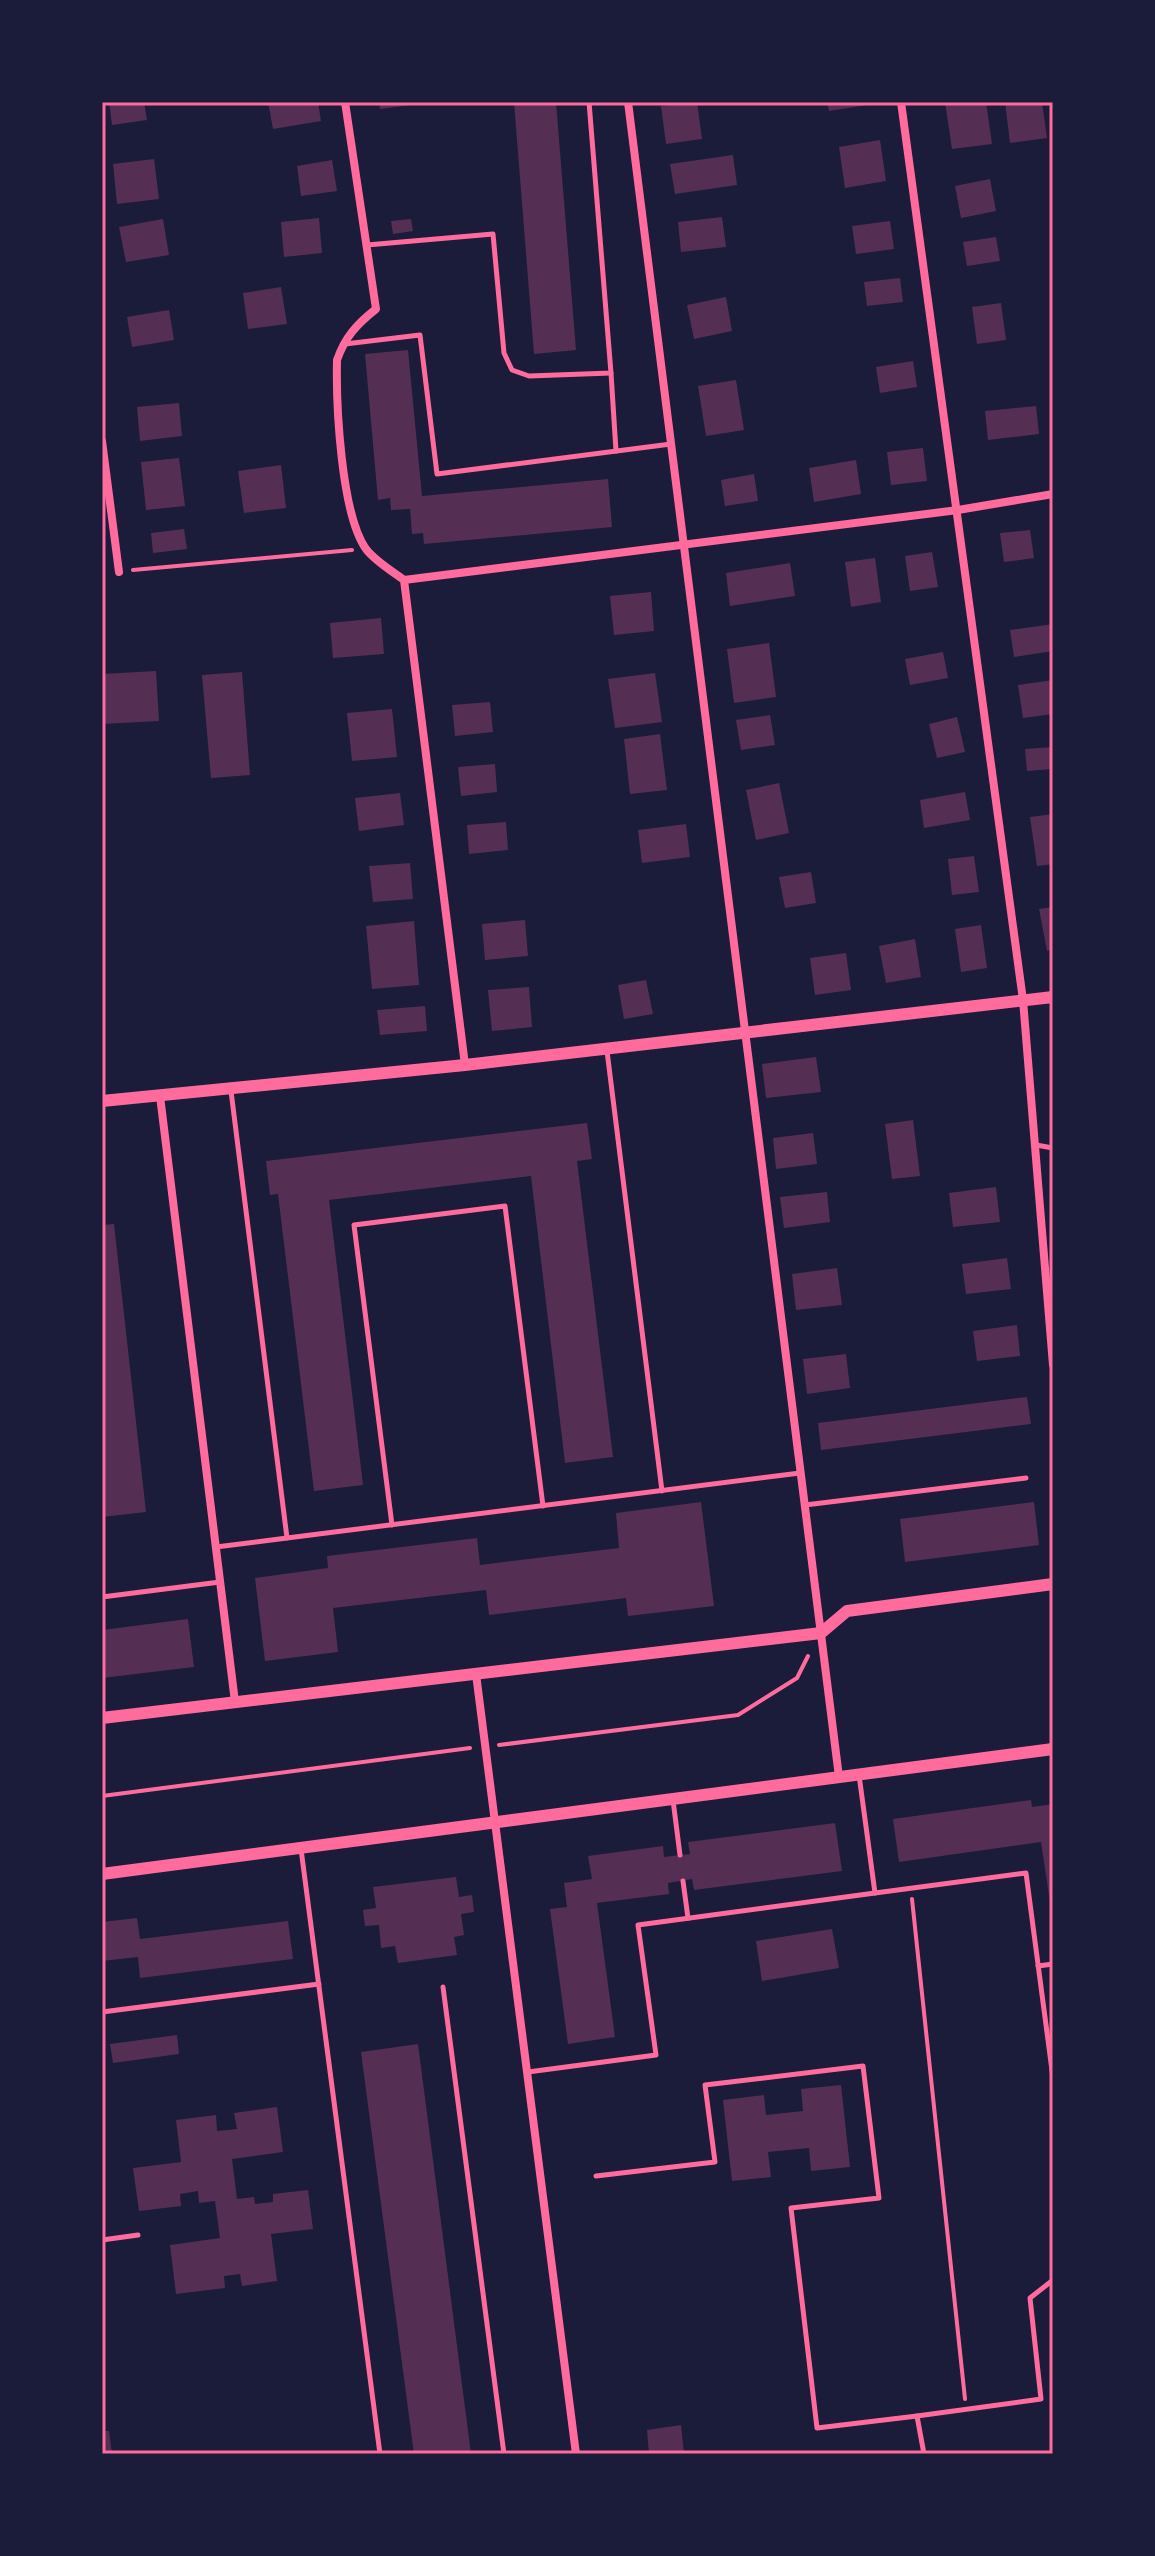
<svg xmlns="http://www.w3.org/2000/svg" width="1155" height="2556" font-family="'Work Sans',sans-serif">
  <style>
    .building { fill: #542f53 }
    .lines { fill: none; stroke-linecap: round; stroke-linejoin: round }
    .path { stroke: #ff6b9d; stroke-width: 4 }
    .service { stroke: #ff6b9d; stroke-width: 5 }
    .minor { stroke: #ff6b9d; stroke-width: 8 }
    .tertiary { stroke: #ff6b9d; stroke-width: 12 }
    .neatline { fill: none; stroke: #ff6b9d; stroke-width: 3 }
  </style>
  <rect width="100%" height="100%" fill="#1b1b3a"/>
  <!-- building -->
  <g class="building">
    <polygon points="109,102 144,102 147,120 112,125"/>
    <polygon points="268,102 318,102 321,121 273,129"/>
    <polygon points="379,102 418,102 418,104 380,109"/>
    <polygon points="514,102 556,102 576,350 534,354"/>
    <polygon points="697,102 702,139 666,144 661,106"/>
    <polygon points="827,102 874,102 874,104 829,111"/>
    <polygon points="945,102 986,102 992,144 952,149"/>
    <polygon points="1005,102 1042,102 1047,138 1010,143"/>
    <polygon points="880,140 886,181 845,188 839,147"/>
    <polygon points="733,155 737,185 675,194 670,164"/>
    <polygon points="154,159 159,199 117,204 113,164"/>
    <polygon points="332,160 337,191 301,196 297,166"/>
    <polygon points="990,179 996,211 961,218 955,186"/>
    <polygon points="722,217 726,247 681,252 678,222"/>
    <polygon points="319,218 322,253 284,257 281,222"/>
    <polygon points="163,219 169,255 126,262 119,227"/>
    <polygon points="411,219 413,231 393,234 391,221"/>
    <polygon points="890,221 894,249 856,254 852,226"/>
    <polygon points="996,237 1000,261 967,266 963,242"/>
    <polygon points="900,278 903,302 867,306 864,282"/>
    <polygon points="281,287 287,324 248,329 243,293"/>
    <polygon points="726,297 732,331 694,339 687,305"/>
    <polygon points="1001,303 1006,340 977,344 972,307"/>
    <polygon points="169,310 174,340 132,347 127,317"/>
    <polygon points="408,350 422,496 608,479 612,527 424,544 423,533 412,534 410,509 391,510 390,498 378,500 365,354"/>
    <polygon points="913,361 917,387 880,393 876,367"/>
    <polygon points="736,380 744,430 706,436 698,386"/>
    <polygon points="179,403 182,436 140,441 137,407"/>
    <polygon points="1036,406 1039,434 988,440 985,411"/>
    <polygon points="923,448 927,481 891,485 887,452"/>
    <polygon points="179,458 185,506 146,510 141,462"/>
    <polygon points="856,460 861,494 814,502 809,468"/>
    <polygon points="281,465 286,508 244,513 238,471"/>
    <polygon points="754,474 758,501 725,506 721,480"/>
    <polygon points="184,529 187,549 153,553 151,533"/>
    <polygon points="1030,530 1034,558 1004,562 1000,533"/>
    <polygon points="932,552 938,587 910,591 905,556"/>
    <polygon points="875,558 881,602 851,607 845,562"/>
    <polygon points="790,563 795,596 730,606 726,573"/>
    <polygon points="651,592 654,631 614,635 610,596"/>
    <polygon points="381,618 384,654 333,658 330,623"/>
    <polygon points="1053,624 1053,651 1014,657 1010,630"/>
    <polygon points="769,643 776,697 734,703 727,649"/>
    <polygon points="943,652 948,678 910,685 905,659"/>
    <polygon points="156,671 159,721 102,724 102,674"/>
    <polygon points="242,672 250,775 211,778 202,675"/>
    <polygon points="655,673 662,722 615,728 608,679"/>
    <polygon points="1053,680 1053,714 1023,718 1018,685"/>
    <polygon points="490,702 493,732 455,736 452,705"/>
    <polygon points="392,709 397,757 352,761 347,713"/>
    <polygon points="770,715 775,745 741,750 736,720"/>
    <polygon points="957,717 965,752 937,758 929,724"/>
    <polygon points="660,734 667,790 630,794 624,739"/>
    <polygon points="1053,747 1053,769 1027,771 1025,749"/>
    <polygon points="495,764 497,792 461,796 458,767"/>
    <polygon points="779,783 789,833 756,840 746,790"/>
    <polygon points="965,792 970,820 924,828 920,800"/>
    <polygon points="400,793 404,825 359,831 355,798"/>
    <polygon points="1053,814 1053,864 1037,866 1030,817"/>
    <polygon points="506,822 508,850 469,854 467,825"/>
    <polygon points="686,824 690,857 642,863 638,830"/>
    <polygon points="974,856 979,892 952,895 948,859"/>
    <polygon points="410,863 413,899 373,902 369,866"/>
    <polygon points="811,872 816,903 785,908 779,877"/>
    <polygon points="1053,907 1053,949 1047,951 1039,909"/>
    <polygon points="525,920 528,956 485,960 482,924"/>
    <polygon points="414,921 419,985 372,989 366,926"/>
    <polygon points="981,925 987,968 961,972 955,929"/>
    <polygon points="915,939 921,977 886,983 879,946"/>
    <polygon points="846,953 851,990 815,995 810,958"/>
    <polygon points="646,980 653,1014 624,1019 618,985"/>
    <polygon points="529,987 532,1027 492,1031 488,990"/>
    <polygon points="425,1006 427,1031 380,1035 377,1010"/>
    <polygon points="816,1057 821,1092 766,1098 762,1064"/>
    <polygon points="913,1120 920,1176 892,1179 885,1124"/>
    <polygon points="587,1123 592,1159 577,1161 613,1457 565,1463 531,1176 329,1200 363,1485 314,1491 278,1194 270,1195 266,1161"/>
    <polygon points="813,1133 817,1164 776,1169 773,1138"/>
    <polygon points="996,1187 1000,1222 953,1227 949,1193"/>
    <polygon points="827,1192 830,1222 784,1228 780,1197"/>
    <polygon points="114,1224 146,1512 102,1517 102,1225"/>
    <polygon points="1007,1258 1011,1289 966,1294 962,1264"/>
    <polygon points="837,1268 842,1305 796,1310 792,1274"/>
    <polygon points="1017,1325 1020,1356 977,1361 973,1331"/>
    <polygon points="846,1354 850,1388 807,1394 803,1359"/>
    <polygon points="1027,1397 1031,1424 821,1450 818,1423"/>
    <polygon points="701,1502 714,1606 628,1616 626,1598 489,1615 486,1590 333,1608 338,1652 265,1661 255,1578 328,1568 327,1556 477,1538 480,1565 619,1548 616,1513"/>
    <polygon points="1034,1502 1039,1545 905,1562 900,1519"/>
    <polygon points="188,1619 194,1667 102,1678 102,1630"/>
    <polygon points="1031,1800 1032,1807 1053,1804 1053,1922 1041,1842 899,1862 893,1819"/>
    <polygon points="835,1823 842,1871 694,1890 692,1879 668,1883 669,1894 597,1903 615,2037 568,2044 550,1909 567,1907 564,1883 592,1879 588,1856 663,1846 664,1857 690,1854 688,1842"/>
    <polygon points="456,1877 459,1897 472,1895 474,1912 461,1914 464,1935 454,1937 457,1955 398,1963 395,1946 381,1948 379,1925 365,1926 363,1910 376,1908 373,1887"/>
    <polygon points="137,1918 140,1939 288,1921 293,1959 140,1978 138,1957 102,1961 102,1922"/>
    <polygon points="832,1929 839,1968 762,1981 756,1941"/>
    <polygon points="177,2035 179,2054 113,2063 110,2044"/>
    <polygon points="418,2044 471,2454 414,2454 361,2052"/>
    <polygon points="841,2085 850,2167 811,2171 809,2148 768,2152 771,2177 732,2181 723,2100 764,2095 766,2115 803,2111 801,2089"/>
    <polygon points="277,2107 283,2152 232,2159 237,2199 254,2197 255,2204 273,2202 273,2194 308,2190 313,2229 271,2234 277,2281 242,2286 240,2274 224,2276 225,2288 176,2294 170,2245 220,2238 215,2201 199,2203 198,2191 180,2194 181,2206 139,2211 133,2168 181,2162 176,2120 216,2115 217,2131 237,2129 234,2113"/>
    <polygon points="681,2425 684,2454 649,2454 647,2430"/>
    <polygon points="102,2431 109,2431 112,2454 102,2454"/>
  </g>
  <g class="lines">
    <!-- path -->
    <g class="path">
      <polyline points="133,570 352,550"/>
      <polyline points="499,1745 738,1715 797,1678 808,1656"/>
      <polyline points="102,1796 470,1748"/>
      <polyline points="912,1899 965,2399"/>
    </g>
    <!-- service -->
    <g class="service">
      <polyline points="367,245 493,234 504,353 512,370 529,376 611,373 589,102"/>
      <polyline points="345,344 420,335 437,474 671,444"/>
      <polyline points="611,373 616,451"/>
      <polyline points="607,1051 662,1491"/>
      <polyline points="231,1091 287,1538 800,1473"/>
      <polyline points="1036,1145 1053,1148"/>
      <polyline points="805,1505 1026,1478"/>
      <polyline points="392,1525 354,1225 505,1206 543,1506"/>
      <polyline points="216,1547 287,1538"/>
      <polyline points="102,1597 220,1582"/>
      <polyline points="859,1775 875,1893 1026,1873 1053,2078"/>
      <polyline points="673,1800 680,1855"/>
      <polyline points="301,1849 380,2454"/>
      <polyline points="683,1881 688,1918"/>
      <polyline points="1038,1966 1053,1964"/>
      <polyline points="443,1987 504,2454"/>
      <polyline points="102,2012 319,1984"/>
      <polyline points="528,2072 656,2055 638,1925 875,1893"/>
      <polyline points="596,2176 715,2162 705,2085 863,2066 879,2198 791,2208 817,2428 917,2416"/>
      <polyline points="102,2240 138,2235"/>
      <polyline points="924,2454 917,2416 1041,2399 1030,2298 1053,2280"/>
    </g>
    <!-- minor -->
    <g class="minor">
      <path d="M 345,102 L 376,309 C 357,324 345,337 337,360 C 336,404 341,514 366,549 C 375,561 392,571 404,580 L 465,1065"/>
      <polyline points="628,102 839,1777"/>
      <polyline points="901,102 1023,1000 1053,1365"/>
      <polyline points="102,441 119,572"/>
      <polyline points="404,580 958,510 1053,494"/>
      <polyline points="160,1096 235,1702"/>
      <polyline points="476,1674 576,2454"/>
    </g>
    <!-- tertiary -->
    <g class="tertiary">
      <polyline points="102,1101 465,1065 1053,997"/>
      <polyline points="102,1718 821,1633 847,1611 1053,1584"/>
      <polyline points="102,1874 1053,1749"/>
    </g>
  </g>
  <!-- border -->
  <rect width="1155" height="2556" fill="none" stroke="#1b1b3a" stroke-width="208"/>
  <rect x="104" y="104" width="947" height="2348" class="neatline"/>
</svg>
